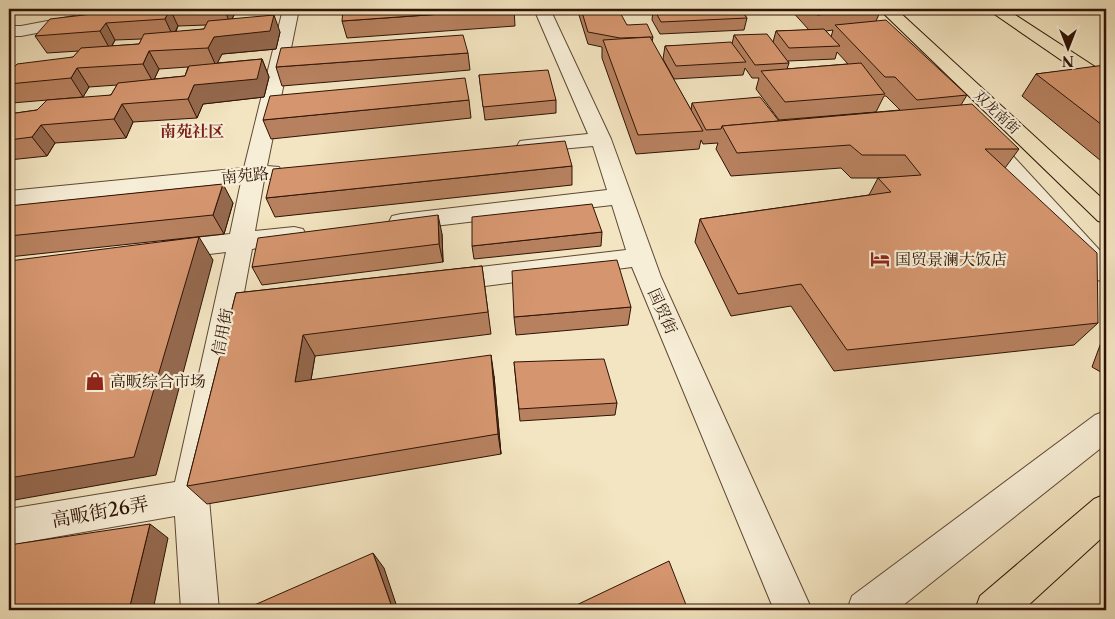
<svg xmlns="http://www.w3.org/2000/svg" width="1115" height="619" font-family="'Libre Caslon Text','Noto Serif SC',serif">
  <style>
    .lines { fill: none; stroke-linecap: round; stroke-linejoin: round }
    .minor-casing { stroke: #5f4834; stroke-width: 2 }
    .major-casing { stroke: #2e1305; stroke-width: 2 }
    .minor { fill: #f7eed7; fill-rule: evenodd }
    .major { fill: #f3e5c1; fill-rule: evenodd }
    .wall { fill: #b7815f; stroke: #2e1305; fill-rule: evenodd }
    .shaded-wall { fill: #95694e; stroke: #2e1305 }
    .building { fill: #d5966f; stroke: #2e1305 }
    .labels { text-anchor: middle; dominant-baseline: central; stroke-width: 4.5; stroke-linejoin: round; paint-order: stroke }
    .far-street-label { font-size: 14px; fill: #2e1305; stroke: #f7eed7 }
    .far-quarter-label { font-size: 16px; font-weight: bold; fill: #7a1f14; stroke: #f7eed7 }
    .street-label { font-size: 16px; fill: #2e1305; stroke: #f7eed7 }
    .poi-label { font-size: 16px; fill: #2e1305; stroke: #f7eed7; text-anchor: start }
    .near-street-label { font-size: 19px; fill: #2e1305; stroke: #f7eed7 }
  </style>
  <rect width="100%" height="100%" fill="#f3e5c1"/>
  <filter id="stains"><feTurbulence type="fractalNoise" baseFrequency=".004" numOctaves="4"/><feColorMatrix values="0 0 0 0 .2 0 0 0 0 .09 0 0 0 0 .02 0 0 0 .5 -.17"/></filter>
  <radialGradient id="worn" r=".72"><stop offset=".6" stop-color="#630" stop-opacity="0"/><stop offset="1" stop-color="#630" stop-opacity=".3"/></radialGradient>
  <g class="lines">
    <!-- minor casing -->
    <g class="minor-casing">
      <g id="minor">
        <polygon points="111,9 143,9 141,12 135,14 21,36 9,36 9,26 21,26"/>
        <polygon points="283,9 299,9 267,166 279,167 282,172 279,177 264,180 255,231 294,227 303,229 306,235 303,241 252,249 208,488 219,610 181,610 175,516 9,545 9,509 175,482 226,252 168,259 159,256 155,250 159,244 168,241 230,234 241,182 9,206 9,191 244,168"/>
        <polygon points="534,9 550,9 611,139 661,277 812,610 774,610 632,267 446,291 437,288 433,281 437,274 446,271 626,250 612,205 401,230 392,228 389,222 392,216 401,214 607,190 593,146 528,152 520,151 517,146 520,141 528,140 588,134"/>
        <polygon points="983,129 990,131 1106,257 1106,282 1097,280 976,139 973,135 976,131"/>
        <polygon points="1106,411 1106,444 897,610 847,610 852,596 1095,415"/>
      </g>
    </g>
    <!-- major casing -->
    <g class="major-casing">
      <g id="major">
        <polygon points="879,9 896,9 1106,202 1106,223 1098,221"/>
        <polygon points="987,9 1006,9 1106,74 1106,88 1099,86"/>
        <polygon points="1106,494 1106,534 1023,610 975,610 980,596 1094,499"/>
      </g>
    </g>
    <!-- minor -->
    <use href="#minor" class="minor"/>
    <!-- major -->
    <use href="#major" class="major"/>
  </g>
  <!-- wall -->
  <g class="wall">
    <path d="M 105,9 L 284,9 L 235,13 L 232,19 L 280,32 L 276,49 L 222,54 L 217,63 L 262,59 L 269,77 L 264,97 L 203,104 L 197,118 L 133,122 L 126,138 L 55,143 L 47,156 L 9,160 L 9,114 L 37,110 L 111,95 L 117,85 L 89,87 L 83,97 L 12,103 L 9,98 L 9,73 L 73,57 L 79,51 L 47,53 L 35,36 L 101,13 ZM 206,25 L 204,29 L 176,32 L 178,26 ZM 142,39 L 139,44 L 112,46 L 115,40 ZM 188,67 L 185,76 L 154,79 L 159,69 Z"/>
    <polygon points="514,9 515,26 347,38 342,21"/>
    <path d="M 579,9 L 581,9 L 627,25 L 653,37 L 652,42 L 691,110 L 692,103 L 779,121 L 900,110 L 886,96 L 884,96 L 876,112 L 779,120 L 756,89 L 759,78 L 752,78 L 745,68 L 743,75 L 674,79 L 663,59 L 665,46 L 732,44 L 734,35 L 773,42 L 776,31 L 809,30 L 790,9 L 880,9 L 881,10 L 876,21 L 967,95 L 961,105 L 1019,149 L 1005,168 L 1098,323 L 1074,345 L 834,371 L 791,306 L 731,316 L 695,242 L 700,219 L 869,195 L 878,178 L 888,178 L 851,178 L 841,168 L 731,176 L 716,149 L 718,143 L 703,144 L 701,140 L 699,149 L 636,154 L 602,58 L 602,47 L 588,44 L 579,15 ZM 833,30 L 831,37 L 826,31 ZM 837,52 L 848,64 L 787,69 L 789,63 L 788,61 L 835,59 Z"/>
    <polygon points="653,9 740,9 747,18 744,30 660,34 652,20"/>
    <polygon points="468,53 470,70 282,86 276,67"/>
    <polygon points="1106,66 1106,165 1022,96 1036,74"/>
    <polygon points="479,75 556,100 556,113 485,120"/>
    <polygon points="469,100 471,118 271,139 263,120"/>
    <polygon points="572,166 572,185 275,217 266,198"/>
    <polygon points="233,203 224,234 9,257 9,206"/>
    <polygon points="602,232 601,246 474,259 472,246"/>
    <polygon points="442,234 443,262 262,285 252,267"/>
    <polygon points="482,266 491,334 315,356 311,380 494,376 501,454 207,504 187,486 236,293"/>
    <polygon points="631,307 628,325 516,335 514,317"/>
    <polygon points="1106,329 1106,375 1092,367"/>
    <polygon points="514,362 617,403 615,415 520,421"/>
  </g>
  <!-- shaded-wall -->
  <g class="shaded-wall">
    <polygon points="170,9 178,26 173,36 165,19"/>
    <polygon points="224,9 284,9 235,13 230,23"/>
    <polygon points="274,15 280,32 276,49 222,54 216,66 208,48 214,37"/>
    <polygon points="106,23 115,40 110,49 100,31"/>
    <polygon points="149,51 159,69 153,82 143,64"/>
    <polygon points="262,59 269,77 264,97 203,104 197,118 188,99 194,85"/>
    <polygon points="77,68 89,87 83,97 71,78"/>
    <polygon points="122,104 133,122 126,138 114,119"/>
    <polygon points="41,125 55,143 47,156 32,137"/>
    <polygon points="223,184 233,203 224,234 213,215"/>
    <polygon points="438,215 442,234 443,262 439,244"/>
    <polygon points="199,237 213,260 156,475 9,501 9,478"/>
    <polygon points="303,335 315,356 307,403 295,382"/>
    <polygon points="491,355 494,376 501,454 498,434"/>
    <polygon points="150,524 168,538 153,610 129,610"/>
    <polygon points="373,553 384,568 398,610 393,610"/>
  </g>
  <!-- building -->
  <g class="building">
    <polygon points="105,9 175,9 170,9 165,19 106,23 100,31 35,36 50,19 101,13"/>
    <polygon points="343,9 510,9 342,21"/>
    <polygon points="581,9 618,9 627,25 647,24 653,37 620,38 588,32"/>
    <polygon points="654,9 740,9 747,18 661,22"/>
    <polygon points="811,9 880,9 881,10 817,15"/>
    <polygon points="274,15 270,31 214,37 208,48 149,51 143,64 77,68 71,78 9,84 9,73 17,64 73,57 81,48 139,44 144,34 204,29 208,21"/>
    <polygon points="886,20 967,95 917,100 895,77 885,77 835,25"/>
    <polygon points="824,29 840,46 789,48 776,31"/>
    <polygon points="767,34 789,63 755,65 734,35"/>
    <polygon points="463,35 468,53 276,67 281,48"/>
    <polygon points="650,37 703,131 638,135 603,40"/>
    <polygon points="731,42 746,62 676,66 665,46"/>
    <polygon points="262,59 257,79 194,85 188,99 122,104 114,119 41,125 32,137 9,140 9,114 37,110 47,100 111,95 118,83 185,76 189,66"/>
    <polygon points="861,63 885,94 785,102 761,71"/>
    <polygon points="1105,65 1106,66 1106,128 1036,74"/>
    <polygon points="548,70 556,100 483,107 479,75"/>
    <polygon points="465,78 469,100 263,120 270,96"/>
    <polygon points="760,97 779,121 722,126 721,129 706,130 692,103"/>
    <polygon points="972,104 1019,149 985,149 1097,253 1098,323 847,350 801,284 738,294 700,219 891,192 878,178 921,175 905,155 862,155 850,145 737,153 722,126"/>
    <polygon points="565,141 572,166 266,198 273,169"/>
    <polygon points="223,184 213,215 9,236 9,206"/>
    <polygon points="592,204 602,232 472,246 472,217"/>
    <polygon points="438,215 439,244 252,267 258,238"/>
    <polygon points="199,237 134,457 9,478 9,261"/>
    <polygon points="617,260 631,307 514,317 512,271"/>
    <polygon points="482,266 488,312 303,335 295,382 491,355 498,434 187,486 236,293"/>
    <polygon points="604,359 617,403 519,409 514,362"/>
    <polygon points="150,524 129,610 9,610 9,545"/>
    <polygon points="373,553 393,610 243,610"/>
    <polygon points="669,561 688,610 566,610"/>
  </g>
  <!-- icons -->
  <defs>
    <g id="hotel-bare" transform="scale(1.5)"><path d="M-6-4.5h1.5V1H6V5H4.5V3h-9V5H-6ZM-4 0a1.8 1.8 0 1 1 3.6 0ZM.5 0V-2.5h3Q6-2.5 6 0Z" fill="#8f2418" stroke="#f7eed7" stroke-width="2.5" paint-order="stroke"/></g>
    <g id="shop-bare" transform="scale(1.5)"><path d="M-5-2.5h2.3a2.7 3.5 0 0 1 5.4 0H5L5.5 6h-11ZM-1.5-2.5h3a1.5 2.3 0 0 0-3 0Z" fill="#8f2418" stroke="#f7eed7" stroke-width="2.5" paint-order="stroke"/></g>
  </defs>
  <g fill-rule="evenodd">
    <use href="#hotel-bare" x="880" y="259"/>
    <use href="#shop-bare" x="95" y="381"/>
  </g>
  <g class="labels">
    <!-- far-street labels -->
    <g class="far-street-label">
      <text transform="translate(997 112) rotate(43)">双龙南街</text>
    </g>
    <!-- far-quarter labels -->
    <g class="far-quarter-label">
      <text x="192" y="131">南苑社区</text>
    </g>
    <!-- street labels -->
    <g class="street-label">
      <text transform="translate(245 175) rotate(-6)">南苑路</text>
      <text transform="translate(663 311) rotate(66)">国贸街</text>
      <text transform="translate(222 332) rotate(-79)">信用街</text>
    </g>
    <!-- poi labels -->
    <g class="poi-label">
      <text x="895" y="259">国贸景澜大饭店</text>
      <text x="110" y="381">高畈综合市场</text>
    </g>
    <!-- near-street labels -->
    <g class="near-street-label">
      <text transform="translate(100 512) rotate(-10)">高畈街26弄</text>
    </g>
  </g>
  <!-- margin -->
  <rect width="1115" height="619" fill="none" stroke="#f3e5c1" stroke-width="30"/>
  <rect x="10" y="10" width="1095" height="599" fill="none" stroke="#2e1305" stroke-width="2.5"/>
  <rect x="15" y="15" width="1085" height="589" fill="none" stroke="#2e1305"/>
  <!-- north arrow -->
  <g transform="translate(1068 48) rotate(180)" stroke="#f7eed7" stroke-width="4" paint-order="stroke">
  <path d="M0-4L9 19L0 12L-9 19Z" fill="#2e1305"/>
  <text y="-8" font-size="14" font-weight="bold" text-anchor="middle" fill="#2e1305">N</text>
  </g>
  <rect width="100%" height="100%" filter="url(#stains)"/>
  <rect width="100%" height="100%" fill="url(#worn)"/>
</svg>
